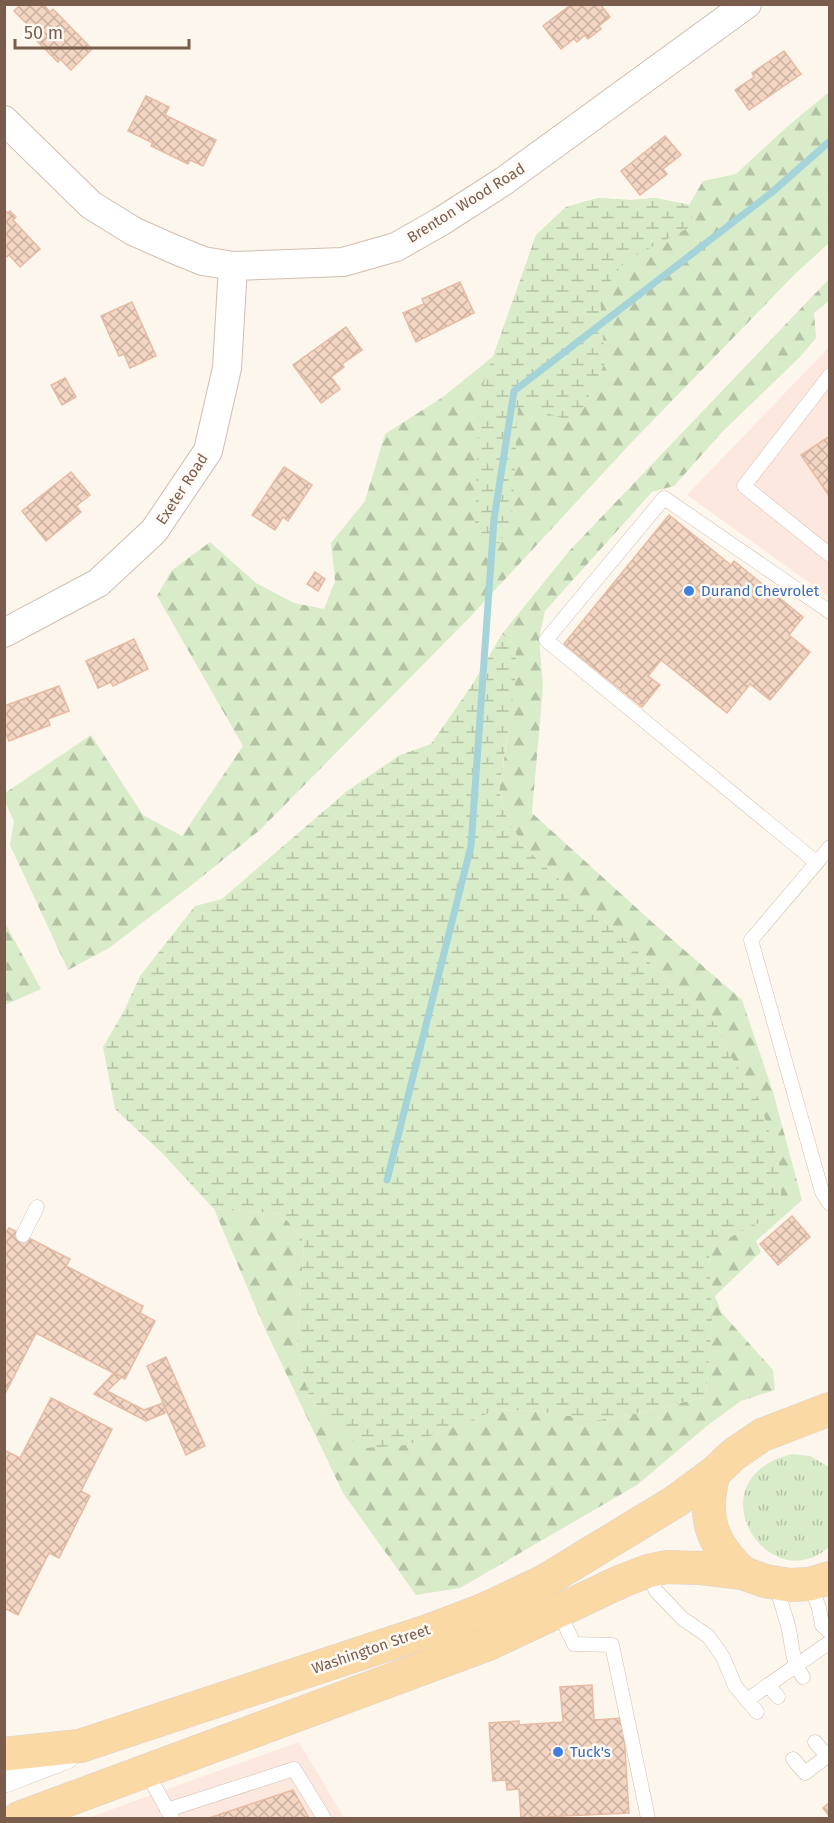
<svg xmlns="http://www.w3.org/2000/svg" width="834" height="1823" font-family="'Fira Sans',sans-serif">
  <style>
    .commercial { fill: #fde8e0 }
    .grass { fill: url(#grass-tufts) }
    .forest { fill: url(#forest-firs) }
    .wetland { fill: url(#wetland-marsh) }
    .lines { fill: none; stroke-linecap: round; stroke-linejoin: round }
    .stream { stroke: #a5d3da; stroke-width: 7 }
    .building { fill: url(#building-cross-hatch); stroke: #e6bba3; stroke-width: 1.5 }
    .lane-casing { stroke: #d1beb0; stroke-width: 15 }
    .street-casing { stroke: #d1beb0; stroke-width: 30 }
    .secondary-casing { stroke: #d6c0b0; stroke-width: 34 }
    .primary-casing { stroke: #dad1cd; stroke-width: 34 }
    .lane { stroke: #fff; stroke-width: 14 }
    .street { stroke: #fff; stroke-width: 28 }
    .secondary { stroke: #fff; stroke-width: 33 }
    .primary { stroke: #fbd9a5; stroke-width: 33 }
    .shop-dot { fill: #3f7fe0; stroke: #fffaf3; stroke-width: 2 }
    .labels { text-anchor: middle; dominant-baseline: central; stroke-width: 5; stroke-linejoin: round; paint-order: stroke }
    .street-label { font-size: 15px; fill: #7a5c4d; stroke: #fffaf3 }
    .shop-label { font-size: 15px; fill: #366cbe; stroke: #fffaf3; text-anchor: start }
  </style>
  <defs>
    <pattern id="grass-tufts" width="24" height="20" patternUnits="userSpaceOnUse" patternTransform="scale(1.5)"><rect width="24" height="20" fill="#d8ecc9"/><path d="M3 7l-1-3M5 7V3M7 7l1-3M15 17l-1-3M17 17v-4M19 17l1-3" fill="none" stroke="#b4c2a5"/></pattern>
    <pattern id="forest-firs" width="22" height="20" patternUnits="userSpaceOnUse" patternTransform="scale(1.5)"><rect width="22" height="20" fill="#d8ecc9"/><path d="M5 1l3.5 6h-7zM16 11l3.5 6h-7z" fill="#b4c2a5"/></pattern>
    <pattern id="wetland-marsh" width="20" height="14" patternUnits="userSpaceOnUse" patternTransform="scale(1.5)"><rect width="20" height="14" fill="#d8ecc9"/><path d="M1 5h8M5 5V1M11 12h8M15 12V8" fill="none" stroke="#b4c2a5"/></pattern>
    <pattern id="building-cross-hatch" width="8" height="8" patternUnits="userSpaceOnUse" patternTransform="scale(1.5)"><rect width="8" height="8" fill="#f3d5c3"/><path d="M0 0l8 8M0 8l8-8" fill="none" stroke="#cab0a1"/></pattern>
  </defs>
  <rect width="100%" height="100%" fill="#fdf6ec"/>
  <!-- commercial -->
  <g class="commercial">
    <polygon points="829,347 829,597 687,495"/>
    <polygon points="299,1742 344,1818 88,1818 187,1782"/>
  </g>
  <!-- grass -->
  <path class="grass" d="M 792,1454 L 810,1456 L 829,1467 L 829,1547 C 768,1601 691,1479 792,1454 Z"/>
  <!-- forest -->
  <g class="forest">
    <polygon points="828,93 829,94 829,243 795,274 630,444 471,616 261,829 193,884 109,948 68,970 10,845 14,821 5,802 5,793 91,735 143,815 182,836 243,746 157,596 171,571 210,542 256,583 294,603 324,609 335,581 331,543 365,501 385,434 443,397 496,354 536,235 566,207 598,198 631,200 656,198 689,205 703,181 736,174 789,125"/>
    <polygon points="829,279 829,301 814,313 816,338 800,357 723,431 674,486 652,492 545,611 539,638 543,686 532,813 652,922 742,1000 773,1092 802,1200 756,1241 761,1252 715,1296 721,1312 773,1370 775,1390 741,1401 708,1425 637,1485 460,1588 416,1595 343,1493 265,1329 214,1209 282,1214 304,1242 297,1350 310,1399 343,1435 408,1445 499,1409 542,1412 598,1420 629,1415 706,1397 712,1319 709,1247 780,1213 759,1099 731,1057 717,1025 524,847 505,814 499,791 507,741 516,647 502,634 570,550"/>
    <polygon points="5,923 41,989 5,1005 4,1005"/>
  </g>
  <!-- wetland -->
  <g class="wetland">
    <polygon points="598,198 631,200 656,198 689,205 694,225 625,261 600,296 605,363 582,410 568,420 537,410 518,407 512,517 500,543 488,544 475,526 479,396 536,235 566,207"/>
    <polygon points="502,634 516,647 515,684 499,791 505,814 524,847 717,1025 731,1057 759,1099 782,1174 780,1213 709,1247 712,1319 706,1397 629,1415 598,1420 542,1412 499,1409 408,1445 366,1448 343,1435 310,1399 297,1350 304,1242 282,1214 214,1209 163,1154 115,1109 103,1047 124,1011 140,976 195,906 222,899 347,791 400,755 431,744 472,685"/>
  </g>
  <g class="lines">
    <!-- stream -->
    <polyline class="stream" points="387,1180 471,846 494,519 514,391 771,193 830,141"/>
  </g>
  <!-- building -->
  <g class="building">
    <polygon points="21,4 43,4 50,12 53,9 92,49 71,70 60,59 58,62 29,33 33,30 14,11"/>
    <polygon points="572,4 600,4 610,17 599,26 601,29 588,39 585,35 577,42 574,39 561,49 543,26"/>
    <polygon points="784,51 801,74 749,110 735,90 754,77 752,73"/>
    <polygon points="146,96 169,107 165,115 216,140 203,166 190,160 188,164 151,146 153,143 128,131"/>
    <polygon points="665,136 681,155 663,169 667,174 640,195 621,171"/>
    <polygon points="4,210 8,213 10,211 16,217 13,220 40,249 20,267 9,255 4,259"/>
    <polygon points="460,282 474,313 416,342 403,313 424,304 422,299"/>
    <polygon points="132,302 156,356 130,368 124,354 119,356 101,316"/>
    <polygon points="346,327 362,350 342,364 344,367 331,377 340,389 321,403 293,365"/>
    <polygon points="65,378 76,397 62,405 51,385"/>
    <polygon points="830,436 830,497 801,455"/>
    <polygon points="284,467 312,485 288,521 283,517 275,530 252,515"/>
    <polygon points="71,472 90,495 76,506 81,512 46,541 22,511"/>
    <polygon points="669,515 731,565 734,561 803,617 789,635 810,652 770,700 750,684 727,713 661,660 648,676 660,685 642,707 564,644"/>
    <polygon points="315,572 325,579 318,591 307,584"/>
    <polygon points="134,639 148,669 113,686 111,682 98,688 86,661"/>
    <polygon points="59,686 69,711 48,719 50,725 9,741 4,729 4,706"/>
    <polygon points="792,1216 810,1237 778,1265 760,1244"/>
    <polygon points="9,1228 70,1259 66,1266 143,1306 140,1313 155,1321 125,1379 36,1333 4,1396 4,1235"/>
    <polygon points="166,1357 205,1446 186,1455 147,1366"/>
    <polygon points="114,1373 122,1377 107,1391 144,1410 163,1403 167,1412 146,1421 94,1394"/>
    <polygon points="51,1398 112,1429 81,1491 90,1496 59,1558 49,1553 18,1615 4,1608 4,1450 20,1458"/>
    <polygon points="592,1685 594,1720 623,1718 629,1813 521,1818 519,1789 507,1790 506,1780 493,1781 489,1723 519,1721 519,1725 563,1722 560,1687"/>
    <polygon points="293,1790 309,1818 209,1818"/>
    <polygon points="830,1802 830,1817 823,1808"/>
  </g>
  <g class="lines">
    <!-- lane casing -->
    <g class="lane-casing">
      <g id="lane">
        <polyline points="830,375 744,486 830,555"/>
        <polyline points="830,847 751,940 822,1192 830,1204"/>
        <polyline points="816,862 546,640 664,498 830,612"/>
        <polyline points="23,1235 37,1207"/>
        <polyline points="648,1571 656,1591 683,1619 708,1636 723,1657 735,1686 757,1712"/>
        <path d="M 776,1584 C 779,1597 783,1609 787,1622 C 793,1642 790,1659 803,1677"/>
        <polyline points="810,1584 819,1608 822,1625 830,1632"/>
        <polyline points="558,1610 574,1644 612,1645 648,1818"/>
        <polyline points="768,1685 778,1697"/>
        <polyline points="747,1700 830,1642"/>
        <polyline points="815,1742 827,1756"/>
        <polyline points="793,1759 805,1773 830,1754"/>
        <polyline points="146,1771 172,1818"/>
        <polyline points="167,1810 294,1769 324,1818"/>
      </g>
    </g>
    <!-- street casing -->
    <g class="street-casing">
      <g id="street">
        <polyline points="4,120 91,205 133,231 171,248 203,261 233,266 343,262 396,247 440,222 504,181 747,4"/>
        <polyline points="4,633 98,583 154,531 208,451 227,368 233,266"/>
      </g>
    </g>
    <!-- secondary casing -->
    <g class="secondary-casing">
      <polyline id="secondary" points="4,1776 64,1753"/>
    </g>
    <!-- primary casing -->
    <g class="primary-casing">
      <g id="primary">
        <path d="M 714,1473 C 702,1515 710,1543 743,1573"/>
        <polyline points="4,1754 80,1746 428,1631 481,1611 543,1582 676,1501 714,1473 733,1455 762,1435 830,1409"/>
        <polyline points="19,1818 488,1644 622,1581 648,1571 666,1567 701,1568 743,1573 765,1581 789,1585 810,1584 830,1578"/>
      </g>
    </g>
    <!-- lane -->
    <use href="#lane" class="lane"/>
    <!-- street -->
    <use href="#street" class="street"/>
    <!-- secondary -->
    <use href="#secondary" class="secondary"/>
    <!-- primary -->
    <use href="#primary" class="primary"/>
  </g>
  <!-- markers -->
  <g class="shop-dot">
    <circle cx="689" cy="591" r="6"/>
    <circle cx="558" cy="1752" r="6"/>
  </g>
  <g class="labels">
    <!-- street labels -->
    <g class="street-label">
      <text transform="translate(466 203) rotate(-32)">Brenton Wood Road</text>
      <text transform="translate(182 489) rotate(-57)">Exeter Road</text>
      <text transform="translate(371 1649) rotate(-19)">Washington Street</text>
    </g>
    <!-- shop labels -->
    <g class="shop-label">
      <text x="701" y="591">Durand Chevrolet</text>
      <text x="570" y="1752">Tuck's</text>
    </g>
  </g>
  <!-- border -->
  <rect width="834" height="1823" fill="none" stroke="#7a5c4d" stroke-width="12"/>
  <!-- scale -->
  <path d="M15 39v9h174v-9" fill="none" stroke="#7a5c4d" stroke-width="3"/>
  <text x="24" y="39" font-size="18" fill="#7a5c4d" stroke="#fffaf3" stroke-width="4.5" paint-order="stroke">50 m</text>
</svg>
